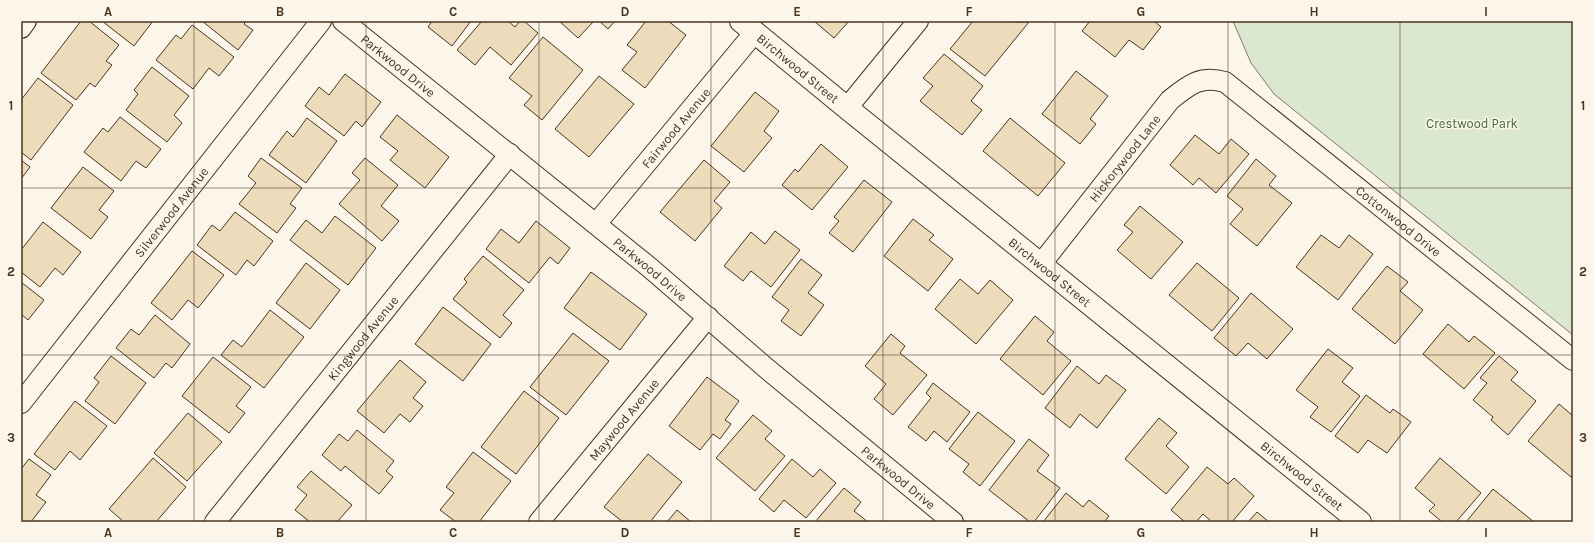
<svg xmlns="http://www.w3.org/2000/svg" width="1594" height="543" font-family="Karla,sans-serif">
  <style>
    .green { fill: #dce7d0; stroke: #887966 }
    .building { fill: #ecdcbc; stroke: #4a3520 }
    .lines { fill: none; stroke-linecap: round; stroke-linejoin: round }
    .street-casing { stroke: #4a3520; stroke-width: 22 }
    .secondary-casing { stroke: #4a3520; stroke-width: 24 }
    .street { stroke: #fbf6e9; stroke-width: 20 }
    .secondary { stroke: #fbf6e9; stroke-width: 22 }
    .grid { fill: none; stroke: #4a3520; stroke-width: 1; stroke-opacity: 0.55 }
    .labels { text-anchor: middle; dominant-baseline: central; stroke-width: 3; stroke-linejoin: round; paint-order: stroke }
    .street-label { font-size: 13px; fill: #4a3520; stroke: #fbf6e9 }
    .park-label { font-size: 13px; fill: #436837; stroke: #fbf6e9 }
    .neatline { fill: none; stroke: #4a3520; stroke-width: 1.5 }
    .grid-label { font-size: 13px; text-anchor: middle; font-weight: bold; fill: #4a3520 }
  </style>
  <rect width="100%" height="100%" fill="#fbf6e9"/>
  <!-- green -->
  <polygon class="green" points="1233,21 1573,21 1573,335 1274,94 1251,63"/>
  <!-- building -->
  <g class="building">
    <polygon points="81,21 89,21 119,45 106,61 112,65 95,87 90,83 76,100 41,73"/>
    <polygon points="102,21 153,21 134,46"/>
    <polygon points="202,21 247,21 244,24 253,30 238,50"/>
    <polygon points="432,21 471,21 452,46 428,27"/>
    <polygon points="482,21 508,21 515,27 520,21 524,21 538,33 511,65 490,47 475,65 457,50"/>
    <polygon points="559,21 594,21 578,38"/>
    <polygon points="599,21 615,21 608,29"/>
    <polygon points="646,21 668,21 686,35 645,88 622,70 637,52 627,45"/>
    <polygon points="814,21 849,21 834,38"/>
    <polygon points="973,21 1029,22 985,76 950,49"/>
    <polygon points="1090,21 1154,21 1161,27 1143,50 1129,40 1115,57 1082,31"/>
    <polygon points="192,25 234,57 219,76 209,68 193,89 156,60 176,35 181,39"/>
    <polygon points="543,37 583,70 542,120 524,105 532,96 509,78"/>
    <polygon points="944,54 983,86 971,101 982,110 962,135 920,101 933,86 923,78"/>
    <polygon points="152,67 189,96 174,115 182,123 167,142 126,110 138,94 134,90"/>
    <polygon points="1076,71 1108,96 1090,119 1096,124 1080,144 1042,114"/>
    <polygon points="345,74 381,102 362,127 356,121 344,136 305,106 319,87 329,95"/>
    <polygon points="599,76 634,104 589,157 555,129"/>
    <polygon points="38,78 73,105 31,160 21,152 21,100"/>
    <polygon points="755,92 779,111 764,131 772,138 744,172 711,146"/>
    <polygon points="397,115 449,157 425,188 390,160 398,151 380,137"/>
    <polygon points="120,117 161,149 146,168 136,161 121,181 84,152 103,128 108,132"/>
    <polygon points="307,118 337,141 306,183 269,155 287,131 293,137"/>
    <polygon points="1010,118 1065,163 1038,196 983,151"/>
    <polygon points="1195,135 1219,154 1231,139 1249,154 1216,193 1199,178 1193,185 1170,165"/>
    <polygon points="821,144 848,167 812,210 782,185 795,169 798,172"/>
    <polygon points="261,158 302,188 290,204 296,208 277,233 239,204 256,183 248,176"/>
    <polygon points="365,158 398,185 381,206 399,221 382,241 339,204 360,180 352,173"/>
    <polygon points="1256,159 1276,176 1269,185 1292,203 1257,246 1230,224 1243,209 1227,196"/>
    <polygon points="21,160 30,167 21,179"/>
    <polygon points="704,160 730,182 714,201 722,208 695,241 660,212"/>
    <polygon points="83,167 114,191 99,210 108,217 91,239 51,208"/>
    <polygon points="864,180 892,202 853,252 829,233 839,221 834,217"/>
    <polygon points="1140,206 1183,242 1151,279 1117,250 1133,232 1124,225"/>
    <polygon points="235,212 273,241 254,266 247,260 236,275 197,245 212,225 220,231"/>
    <polygon points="335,216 376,248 348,285 290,240 306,220 322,233"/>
    <polygon points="913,219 934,235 929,240 953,259 928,291 884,256"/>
    <polygon points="536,221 570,248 558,264 550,257 529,283 486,249 501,229 519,243"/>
    <polygon points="43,222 81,252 63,275 55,268 40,287 21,272 21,250"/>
    <polygon points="775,231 800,250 771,287 751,271 743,281 724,266 751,232 765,244"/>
    <polygon points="1321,235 1339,248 1349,235 1373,254 1338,300 1296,267"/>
    <polygon points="192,251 224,275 198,308 188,300 172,320 151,303"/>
    <polygon points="483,256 524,290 503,315 512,323 500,338 453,299 467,282 464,279"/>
    <polygon points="801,259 822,275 808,293 824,305 801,336 781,321 789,310 772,297"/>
    <polygon points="306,263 340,290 310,329 276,303"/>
    <polygon points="1197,263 1239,298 1212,331 1169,295"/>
    <polygon points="1387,266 1408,282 1400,291 1423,310 1395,344 1352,309"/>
    <polygon points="591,272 647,314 620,350 564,308"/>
    <polygon points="960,279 978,294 990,280 1013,300 976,344 935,309"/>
    <polygon points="21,282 44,300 28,320 21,314"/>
    <polygon points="1251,293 1293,329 1267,359 1248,343 1236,356 1214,338"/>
    <polygon points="443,307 491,344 463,381 415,344"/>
    <polygon points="270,310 304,337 264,388 221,355 233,340 242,347"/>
    <polygon points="155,315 190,344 172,368 166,363 154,378 116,348 131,329 139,335"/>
    <polygon points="1035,316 1054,332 1047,341 1071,361 1043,395 1000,359"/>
    <polygon points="1448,324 1469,342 1474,336 1495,353 1464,389 1423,354"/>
    <polygon points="573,333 609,361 566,415 530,387"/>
    <polygon points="891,334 905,346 900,353 927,375 893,415 874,399 886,384 865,366"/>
    <polygon points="1328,349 1353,368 1342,382 1360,396 1331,432 1310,417 1318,407 1296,390"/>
    <polygon points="111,356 146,383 115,424 85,401 99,382 94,378"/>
    <polygon points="1499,356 1518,372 1511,380 1536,401 1508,435 1491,420 1493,417 1473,400 1487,383 1480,378"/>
    <polygon points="213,357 251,387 236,406 245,413 229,433 182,396"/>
    <polygon points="400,360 426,382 413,398 423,406 410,422 400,414 384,433 357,411"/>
    <polygon points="1077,366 1099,384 1106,375 1126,390 1097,428 1080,414 1070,428 1045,408"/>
    <polygon points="707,377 739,401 725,420 731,424 720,439 713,434 700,450 669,426"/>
    <polygon points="933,383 970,412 947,442 934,431 926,441 908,427 931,398 926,393"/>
    <polygon points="524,391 559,418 516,474 481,447"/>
    <polygon points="1366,395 1390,413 1393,409 1411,422 1387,453 1368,440 1358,453 1335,436"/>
    <polygon points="75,401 107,426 80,460 70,451 55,470 34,454"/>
    <polygon points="1559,404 1573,416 1573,474 1571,477 1528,441"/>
    <polygon points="978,412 1015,441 980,486 963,472 969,464 949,449"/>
    <polygon points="188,413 222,442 187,481 154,453"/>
    <polygon points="753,415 772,431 765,439 785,456 755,491 716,458"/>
    <polygon points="1159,418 1177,433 1166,446 1189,467 1166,494 1125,459"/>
    <polygon points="357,430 394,461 386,471 393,477 379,494 345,466 341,471 322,455 339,434 348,441"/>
    <polygon points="1029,439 1049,455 1037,471 1060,488 1034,522 1030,522 989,490"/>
    <polygon points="473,452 511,481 479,522 456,522 440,510 454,493 446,487"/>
    <polygon points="648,454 682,482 650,522 623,522 604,507"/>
    <polygon points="153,458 186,487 156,522 124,522 109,509"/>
    <polygon points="1440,458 1481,493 1456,522 1442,522 1429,511 1435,505 1415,488"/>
    <polygon points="29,459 51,475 36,495 46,502 31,522 21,522 21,469"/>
    <polygon points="792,459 813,477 820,469 836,483 806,518 784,500 774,512 759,499"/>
    <polygon points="1207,467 1228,484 1234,478 1254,496 1232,522 1212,522 1203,514 1196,522 1185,522 1171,510"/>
    <polygon points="311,471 352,505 337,522 310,522 295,510 307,495 297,487"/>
    <polygon points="844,488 861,502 854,511 868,522 815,522"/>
    <polygon points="1493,489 1534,522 1466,522"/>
    <polygon points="1066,493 1083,507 1089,500 1109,516 1104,522 1043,522"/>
    <polygon points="677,510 691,522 667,522"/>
    <polygon points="1257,512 1269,522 1248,522"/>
  </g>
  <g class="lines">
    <!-- street casing -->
    <g class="street-casing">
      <g id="street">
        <path id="s1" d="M 343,21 L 649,267 L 766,368 L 953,522"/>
        <polyline points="21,28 26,21"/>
        <polyline points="847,108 918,21"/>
        <path id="s2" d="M 596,224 L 755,32"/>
        <path id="s3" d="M 1041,264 L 1170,100 C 1189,85 1200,75 1225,82 L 1573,360"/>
        <path id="s4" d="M 21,403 L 321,21"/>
        <path id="s5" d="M 215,522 L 510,154"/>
        <path id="s6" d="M 539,522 L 708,317"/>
      </g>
    </g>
    <!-- secondary casing -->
    <g class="secondary-casing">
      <g id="secondary">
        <path id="s7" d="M 741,21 L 847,108 L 1360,522"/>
      </g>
    </g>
    <!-- street -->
    <use href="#street" class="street"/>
    <!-- secondary -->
    <use href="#secondary" class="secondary"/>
  </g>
  <!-- grid -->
  <path class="grid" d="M 194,21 L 194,522M 366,21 L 366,522M 539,21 L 539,522M 711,21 L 711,522M 883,21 L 883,522M 1055,21 L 1055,522M 1228,21 L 1228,522M 1400,21 L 1400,522M 21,188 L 1573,188M 21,355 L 1573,355"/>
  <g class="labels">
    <!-- street labels -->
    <g class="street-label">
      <text stroke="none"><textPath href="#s1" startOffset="71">Parkwood Drive</textPath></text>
      <text stroke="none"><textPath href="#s7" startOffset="74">Birchwood Street</textPath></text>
      <text stroke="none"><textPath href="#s2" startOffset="125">Fairwood Avenue</textPath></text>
      <text stroke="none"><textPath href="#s3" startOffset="135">Hickorywood Lane</textPath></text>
      <text stroke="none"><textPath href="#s4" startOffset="243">Silverwood Avenue</textPath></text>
      <text stroke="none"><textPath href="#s3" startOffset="492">Cottonwood Drive</textPath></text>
      <text stroke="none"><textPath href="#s1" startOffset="395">Parkwood Drive</textPath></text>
      <text stroke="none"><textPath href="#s7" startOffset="398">Birchwood Street</textPath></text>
      <text stroke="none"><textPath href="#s5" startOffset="236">Kingwood Avenue</textPath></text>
      <text stroke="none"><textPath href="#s6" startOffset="133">Maywood Avenue</textPath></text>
      <text stroke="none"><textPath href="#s7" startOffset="722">Birchwood Street</textPath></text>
      <text stroke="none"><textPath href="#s1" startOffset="719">Parkwood Drive</textPath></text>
    </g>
    <!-- park labels -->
    <g class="park-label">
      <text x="1472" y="123">Crestwood Park</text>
    </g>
  </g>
  <!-- border -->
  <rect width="1594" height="543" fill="none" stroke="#fbf6e9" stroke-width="44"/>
  <rect x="22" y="22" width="1550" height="499" class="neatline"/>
  <g class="grid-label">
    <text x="108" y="16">A</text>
    <text x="280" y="16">B</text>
    <text x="453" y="16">C</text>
    <text x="625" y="16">D</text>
    <text x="797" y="16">E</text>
    <text x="969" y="16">F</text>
    <text x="1141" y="16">G</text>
    <text x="1314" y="16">H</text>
    <text x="1486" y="16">I</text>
    <text x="11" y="110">1</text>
    <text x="1583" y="110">1</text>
    <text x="11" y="276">2</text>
    <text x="1583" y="276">2</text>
    <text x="11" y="442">3</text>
    <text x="1583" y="442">3</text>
    <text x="108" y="537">A</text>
    <text x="280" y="537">B</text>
    <text x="453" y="537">C</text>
    <text x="625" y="537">D</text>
    <text x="797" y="537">E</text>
    <text x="969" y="537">F</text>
    <text x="1141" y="537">G</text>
    <text x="1314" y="537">H</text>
    <text x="1486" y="537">I</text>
  </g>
</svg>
